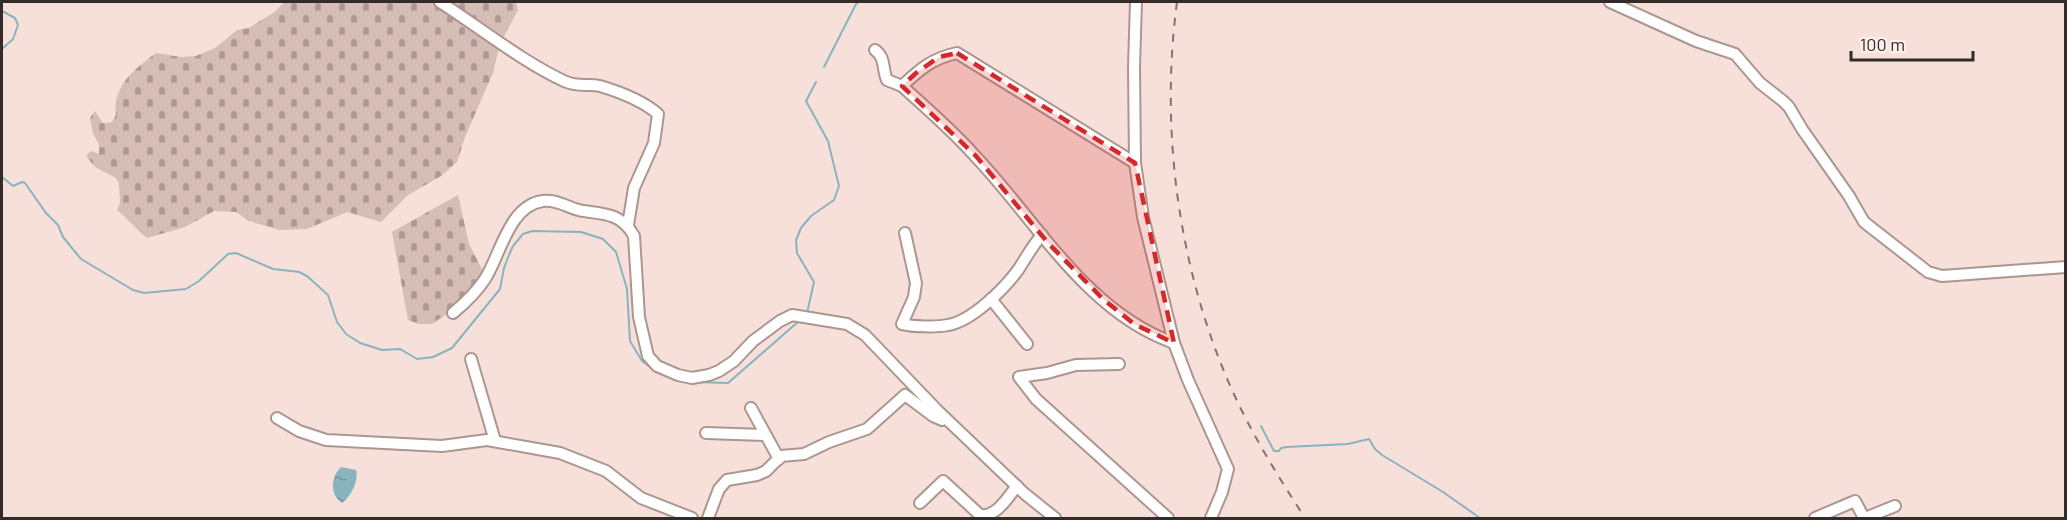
<svg xmlns="http://www.w3.org/2000/svg" width="2067" height="520" font-family="Barlow,sans-serif">
  <style>
    .cemetery { fill: url(#cemetery-stones) }
    .water { fill: url(#water-ripples) }
    .lines { fill: none; stroke-linecap: round; stroke-linejoin: round }
    .stream { stroke: #89b3be; stroke-width: 2 }
    .minor-casing { stroke: #ab9690; stroke-width: 14 }
    .minor { stroke: #fff; stroke-width: 10 }
    .rail { stroke: #827470; stroke-width: 2; stroke-dasharray: 8 8; stroke-linecap: butt }
    .marked { fill: #d62828; fill-opacity: 0.2; stroke: #d62828; stroke-width: 4.5; stroke-dasharray: 12 8; stroke-linejoin: round }
  </style>
  <defs>
    <pattern id="cemetery-stones" width="16" height="16" patternUnits="userSpaceOnUse" patternTransform="scale(1.5)"><rect width="16" height="16" fill="#d6bdb6"/><path d="M2 7V4a2 2 0 0 1 4 0v3zM10 15v-3a2 2 0 0 1 4 0v3z" fill="#ae9a94"/></pattern>
    <pattern id="water-ripples" width="26" height="14" patternUnits="userSpaceOnUse" patternTransform="scale(1.5)"><rect width="26" height="14" fill="#89b3be"/><path d="M2 4q2-2 4 0t4 0M15 11q2-2 4 0t4 0" fill="none" stroke="#71929a"/></pattern>
  </defs>
  <rect width="100%" height="100%" fill="#f7e0da"/>
  <!-- cemetery -->
  <g class="cemetery">
    <path d="M 284,2 L 436,2 L 500,44 L 493,73 L 465,137 L 457,162 L 441,176 L 408,195 L 381,222 L 347,212 L 307,229 L 280,230 L 249,221 L 236,212 L 214,211 L 185,227 L 147,238 C 135,229 129,219 117,210 L 120,203 L 119,184 L 116,178 L 95,167 L 86,156 L 91,151 L 99,154 L 99,144 L 93,134 L 90,118 L 95,111 L 103,123 L 112,122 L 116,115 C 112,86 135,69 156,53 L 181,57 L 196,56 L 215,48 L 237,30 L 249,28 L 276,11 Z"/>
    <polygon points="444,2 516,2 518,10 502,40"/>
    <polygon points="458,195 469,244 484,273 477,287 454,309 432,324 419,324 408,320 392,232"/>
  </g>
  <!-- water -->
  <path class="water" d="M 341,467 L 356,470 C 359,481 351,496 342,503 C 329,494 331,477 341,467 Z"/>
  <g class="lines">
    <!-- stream -->
    <g class="stream">
      <polyline points="2,11 15,18 18,25 13,39 2,49"/>
      <polyline points="824,67 856,4 859,2"/>
      <polyline points="2,177 13,186 22,182 25,183 46,213 58,225 63,237 81,259 133,290 144,293 186,289 199,281 228,254 236,253 273,269 299,272 307,276 328,295 337,322 346,334 360,343 382,350 400,349 417,359 433,357 452,348 500,289 504,268 509,255 513,246 523,234 532,231 581,232 603,239 616,252 627,289 630,341 642,361 657,372 667,376"/>
      <polyline points="807,313 814,282 797,253 796,240 801,228 811,216 834,200 839,186 828,141 806,101 816,82"/>
      <polyline points="696,382 728,383 799,321"/>
      <polyline points="1261,426 1274,451 1279,451 1281,448 1287,447 1348,444 1369,439 1375,449 1382,455 1443,492 1480,518"/>
    </g>
    <!-- minor casing -->
    <g class="minor-casing">
      <g id="minor">
        <path d="M 440,2 C 479,27 523,62 564,81 C 579,88 588,83 600,86 C 620,92 643,101 658,114 L 654,143 L 634,188 L 628,225"/>
        <polyline points="1136,2 1134,67 1135,163 1143,217 1174,343 1188,380 1228,469 1222,492 1211,518"/>
        <polyline points="1610,2 1696,41 1735,54 1760,83 1783,101 1789,107 1802,129 1849,196 1864,222 1928,272 1942,276 2066,267"/>
        <path d="M 875,50 C 886,58 882,69 887,80 L 902,86 C 927,109 953,131 975,156 C 1037,221 1086,312 1174,343"/>
        <path d="M 902,86 C 920,69 933,58 957,53 L 1135,163"/>
        <path d="M 905,233 L 916,283 L 914,297 L 902,324 C 912,327 938,327 948,325 C 972,321 1004,289 1018,270 C 1026,258 1032,246 1042,235"/>
        <polyline points="991,299 1027,344"/>
        <path d="M 453,313 C 465,303 476,293 485,279 C 500,256 509,205 543,201 C 558,199 569,209 583,211 C 606,214 622,214 634,236 L 639,317 L 648,356 L 657,366 L 678,375 L 692,378 L 709,375 L 719,371 L 734,361 L 753,341 L 780,321 L 792,315 L 847,324 L 865,335 L 937,410 L 1025,494 L 1055,518"/>
        <polyline points="471,359 495,441"/>
        <polyline points="1119,364 1076,365 1047,373 1019,377 1036,399 1168,518"/>
        <polyline points="751,408 779,459"/>
        <polyline points="277,418 299,431 326,440 442,446 487,440 560,453 606,471 641,498 692,518"/>
        <polyline points="706,433 765,435"/>
        <path d="M 920,503 L 943,481 L 980,515 C 996,518 1008,497 1017,486"/>
        <polyline points="708,518 719,489 727,480 757,475 766,471 781,456 804,454 829,442 867,429 905,395 933,416 942,420"/>
        <polyline points="1815,518 1855,501 1864,518"/>
        <polyline points="1865,518 1895,506"/>
      </g>
    </g>
    <!-- minor -->
    <use href="#minor" class="minor"/>
    <!-- rail -->
    <path class="rail" d="M 1177,2 C 1159,136 1180,282 1239,405 C 1258,444 1281,481 1305,518"/>
  </g>
  <!-- marked area -->
  <path class="marked" d="M 957,53 L 1135,163 L 1174,343 L 1134,324 L 1103,299 L 1048,243 L 976,156 L 902,86 L 916,73 L 939,57 Z"/>
  <!-- border -->
  <rect width="2067" height="520" fill="none" stroke="#332b28" stroke-width="6"/>
  <!-- scale -->
  <path d="M1851 51v9h122v-9" fill="none" stroke="#332b28" stroke-width="3"/>
  <text x="1860" y="51" font-size="18" fill="#332b28" stroke="#fef0ec" stroke-width="4.5" paint-order="stroke">100 m</text>
</svg>
